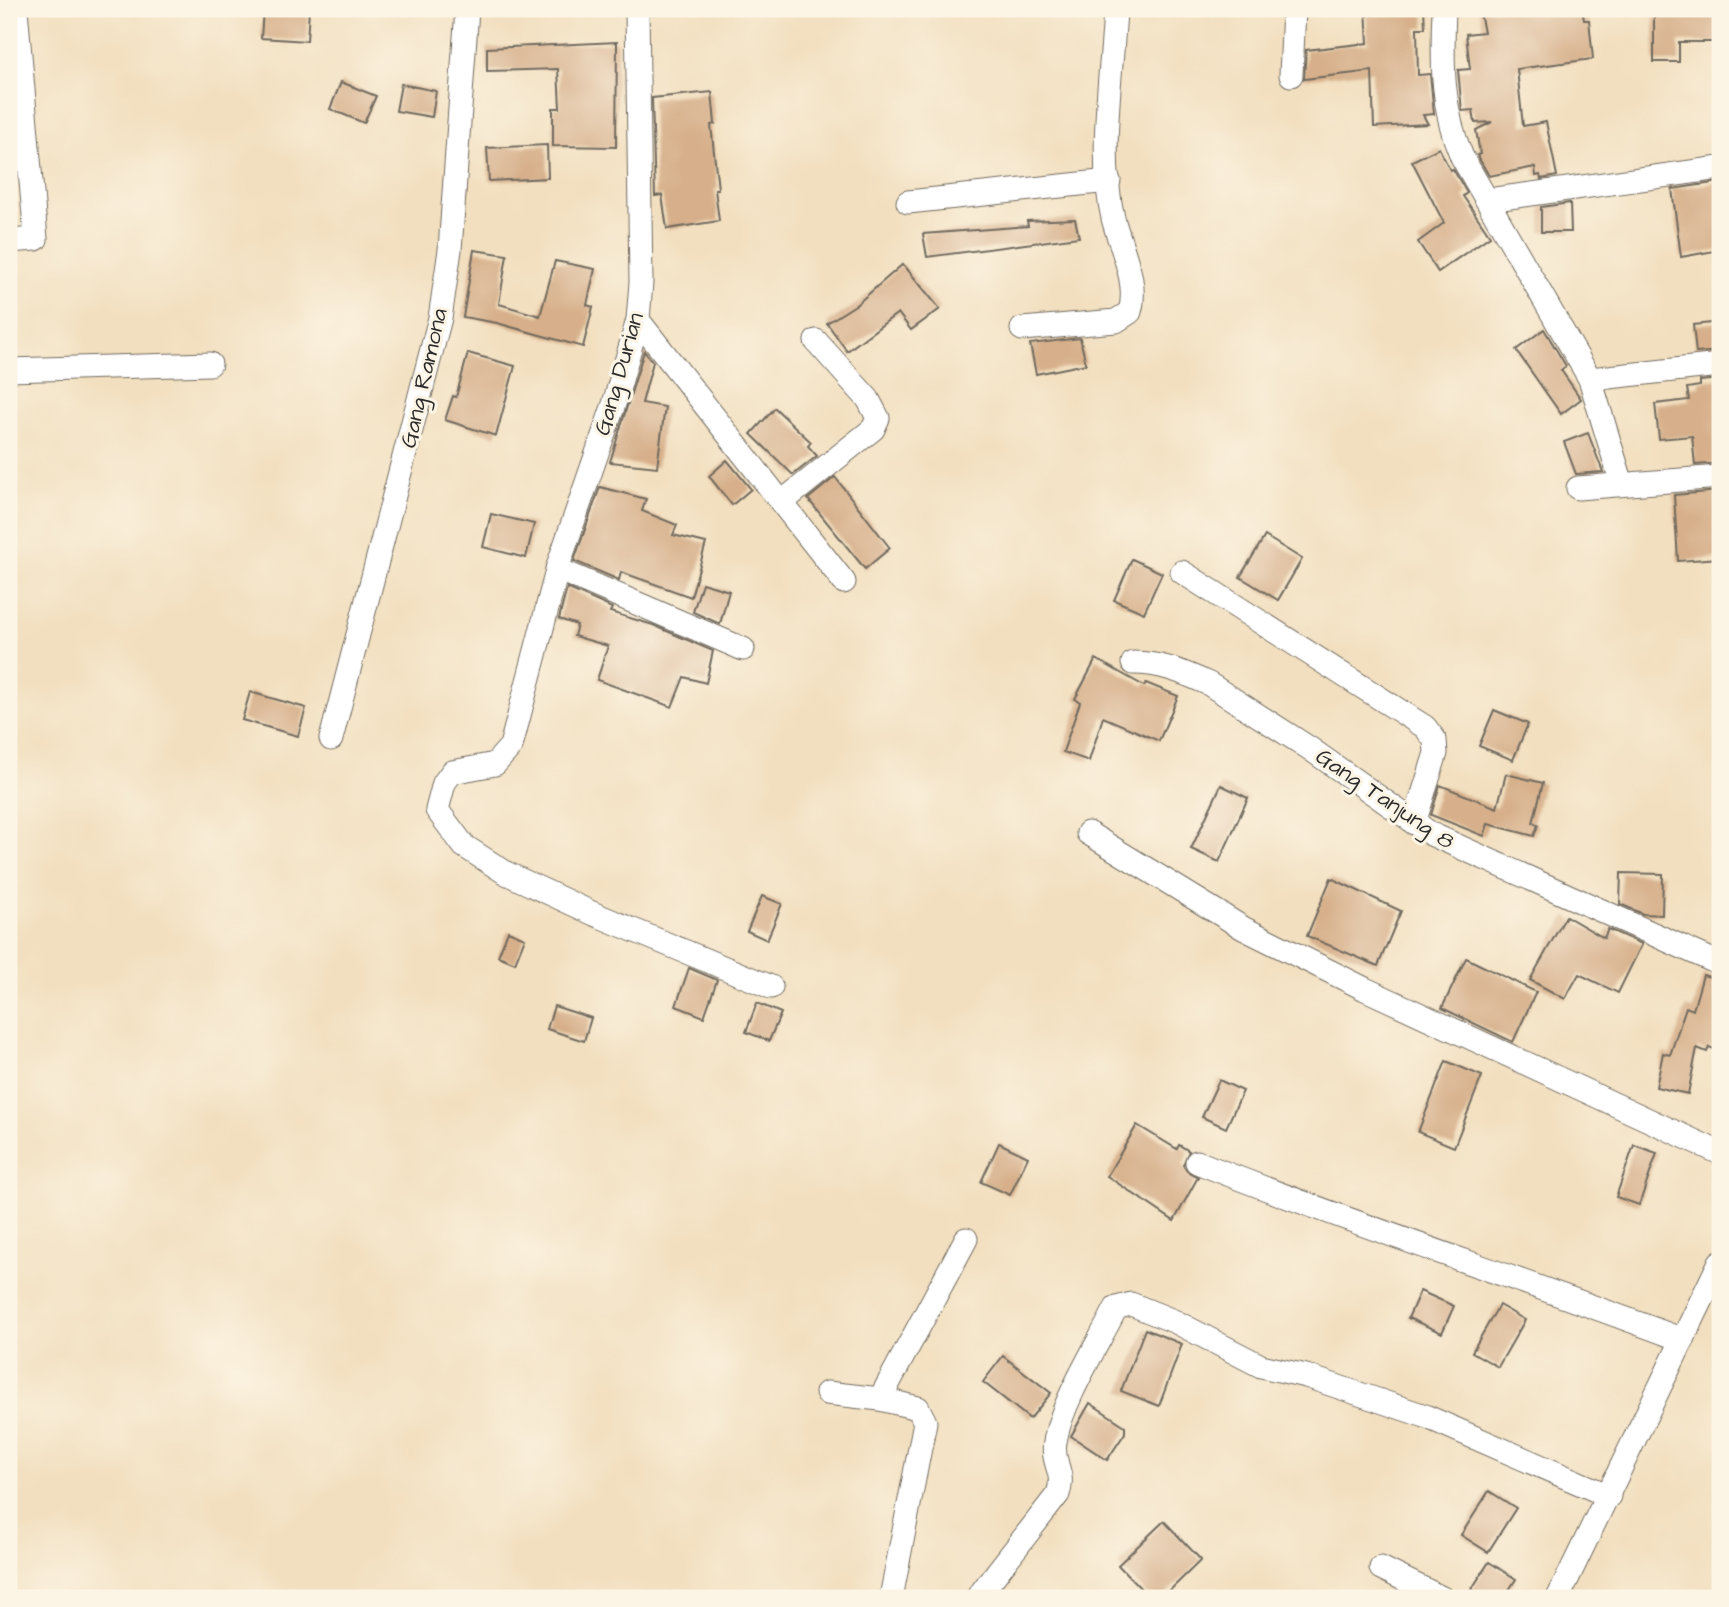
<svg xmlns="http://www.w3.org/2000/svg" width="1729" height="1607" font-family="'Architects Daughter',sans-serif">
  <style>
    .building { fill: #d7b08b }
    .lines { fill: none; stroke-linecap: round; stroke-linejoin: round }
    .minor-casing { stroke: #716a5f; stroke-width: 25 }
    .minor { stroke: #fff; stroke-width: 23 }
    .labels { text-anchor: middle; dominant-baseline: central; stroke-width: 6; stroke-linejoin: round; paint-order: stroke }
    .street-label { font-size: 23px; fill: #2b2b2b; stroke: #fcf5e5 }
  </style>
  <rect width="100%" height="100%" fill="#fcf5e5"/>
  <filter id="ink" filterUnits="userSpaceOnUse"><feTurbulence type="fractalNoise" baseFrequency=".0143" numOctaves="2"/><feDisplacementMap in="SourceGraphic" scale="14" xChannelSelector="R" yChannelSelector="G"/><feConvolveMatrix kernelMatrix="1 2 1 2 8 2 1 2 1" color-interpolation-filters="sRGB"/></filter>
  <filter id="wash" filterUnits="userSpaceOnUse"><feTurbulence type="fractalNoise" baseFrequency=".00686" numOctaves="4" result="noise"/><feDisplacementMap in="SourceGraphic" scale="28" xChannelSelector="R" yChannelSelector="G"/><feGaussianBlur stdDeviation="1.57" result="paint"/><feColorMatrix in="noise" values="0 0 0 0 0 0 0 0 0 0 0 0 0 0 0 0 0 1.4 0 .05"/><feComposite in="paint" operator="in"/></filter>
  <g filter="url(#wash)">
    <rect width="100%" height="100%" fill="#f2dfbf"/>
    <g id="blocks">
      <!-- building -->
      <g class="building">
        <polygon points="263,9 309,9 307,41 261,38"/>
        <polygon points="1366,9 1424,9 1425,28 1417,28 1418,75 1430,74 1434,114 1423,115 1428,124 1374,127 1372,71 1304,79 1306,50 1368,43"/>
        <polygon points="1479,9 1582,9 1584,20 1589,20 1593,59 1517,69 1523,126 1546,122 1557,176 1541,179 1540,175 1536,176 1535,167 1489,176 1477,155 1480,154 1476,130 1492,122 1475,123 1473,110 1462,111 1458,70 1470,69 1466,34 1484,32"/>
        <polygon points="1654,9 1720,9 1720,42 1679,42 1679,62 1654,62"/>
        <polygon points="617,42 616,147 553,146 553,108 560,108 558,69 487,71 487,48"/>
        <polygon points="341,82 376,96 364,123 330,109"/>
        <polygon points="401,84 436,91 432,117 396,111"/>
        <polygon points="712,92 715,124 711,125 718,189 715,189 719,221 667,229 662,195 655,196 652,98"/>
        <polygon points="547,145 548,178 489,181 487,148"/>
        <polygon points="1439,148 1450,170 1453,169 1467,193 1463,196 1490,236 1438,272 1418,242 1444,223 1412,161"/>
        <polygon points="1720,182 1720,250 1681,257 1672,189"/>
        <polygon points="1570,203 1571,232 1541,232 1541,207"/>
        <polygon points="1075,219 1079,237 927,257 923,234 1028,226 1027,221"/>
        <polygon points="474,250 507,255 499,304 540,316 555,261 595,269 587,305 593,307 583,347 497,323 463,317"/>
        <polygon points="903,264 940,309 911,330 898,313 847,351 827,323 857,304"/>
        <polygon points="1720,322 1720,351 1696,353 1693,325"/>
        <polygon points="1544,329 1566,366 1561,370 1581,399 1561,414 1516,350"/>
        <polygon points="1080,338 1086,364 1036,374 1030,344"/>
        <polygon points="644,351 653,362 642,403 665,407 657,467 610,462"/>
        <polygon points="468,353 515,366 496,436 445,420 453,396 456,397"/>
        <polygon points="1720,379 1720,463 1695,465 1692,436 1659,439 1655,404 1689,400 1687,388 1700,386 1700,381"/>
        <polygon points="775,408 811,442 808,446 817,456 793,475 751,434"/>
        <polygon points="1588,433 1603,472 1576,474 1564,442"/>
        <polygon points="727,460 751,489 732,505 709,476"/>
        <polygon points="835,477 890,548 865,569 808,499"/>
        <polygon points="600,487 646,499 642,511 677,525 673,535 706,543 691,597 621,572 619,580 574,561"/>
        <polygon points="1720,491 1720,558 1678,561 1674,495"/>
        <polygon points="491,514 534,524 526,558 483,547"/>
        <polygon points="1265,536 1302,559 1278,600 1240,577"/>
        <polygon points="1132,559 1162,573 1144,613 1114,600"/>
        <polygon points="702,583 729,591 720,624 693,612"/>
        <polygon points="567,588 612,608 610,612 653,625 713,651 706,683 684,677 672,707 597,680 608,646 574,636 577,625 559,619"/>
        <polygon points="1096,659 1144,686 1146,683 1178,696 1159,741 1103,717 1089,761 1063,752 1080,702 1075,699"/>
        <polygon points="250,692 306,708 298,736 242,720"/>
        <polygon points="1494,710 1528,724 1513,760 1479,746"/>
        <polygon points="1506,774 1543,783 1533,823 1538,825 1534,836 1488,824 1484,836 1431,815 1440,785 1497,808"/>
        <polygon points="1221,785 1248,798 1219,862 1191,849"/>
        <polygon points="1621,873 1663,874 1662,915 1643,914 1620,904"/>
        <polygon points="1331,878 1401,911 1378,966 1307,936"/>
        <polygon points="762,896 782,904 767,940 747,931"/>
        <polygon points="1566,916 1604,938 1608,929 1642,944 1618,993 1579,974 1565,999 1530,980"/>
        <polygon points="508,931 525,938 515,963 498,956"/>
        <polygon points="1466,958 1536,992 1513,1042 1442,1008"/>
        <polygon points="689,968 717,980 704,1017 676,1006"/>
        <polygon points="1703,975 1720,980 1720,1051 1709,1047 1707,1052 1697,1048 1688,1094 1656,1087 1663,1053 1670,1055 1686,1007 1693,1010"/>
        <polygon points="757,1003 781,1013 769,1041 746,1032"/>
        <polygon points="554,1006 591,1018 584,1041 547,1029"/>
        <polygon points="1446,1061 1482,1076 1454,1147 1418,1132"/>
        <polygon points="1219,1080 1243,1091 1226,1128 1202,1117"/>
        <polygon points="1137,1125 1177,1149 1179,1145 1189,1151 1183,1165 1187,1171 1198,1177 1174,1221 1107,1176"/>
        <polygon points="999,1143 1028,1157 1010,1195 981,1182"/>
        <polygon points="1634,1145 1657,1153 1639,1205 1616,1197"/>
        <polygon points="1420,1291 1454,1306 1442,1333 1408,1318"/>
        <polygon points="1499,1305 1525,1320 1498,1367 1472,1352"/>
        <polygon points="1145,1329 1182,1344 1159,1406 1121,1391"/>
        <polygon points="1003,1356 1051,1393 1030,1419 983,1382"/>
        <polygon points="1090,1403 1125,1426 1125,1433 1107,1460 1071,1436"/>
        <polygon points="1489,1491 1516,1508 1488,1552 1461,1535"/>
        <polygon points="1164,1521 1201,1560 1162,1598 1150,1598 1118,1565"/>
        <polygon points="1489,1562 1516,1579 1504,1598 1466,1598"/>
      </g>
    </g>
  </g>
  <g filter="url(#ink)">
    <use href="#blocks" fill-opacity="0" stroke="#716a5f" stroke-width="2"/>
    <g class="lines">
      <!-- minor casing -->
      <g class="minor-casing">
        <g id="minor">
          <polyline points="637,9 641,282 638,320 614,404 559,563 511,746 495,764 452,772 444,783 437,810 464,846 506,873 592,913 771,987"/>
          <path d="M 1444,9 C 1442,61 1441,109 1462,157 L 1590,379 L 1622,484"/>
          <polyline points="1291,75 1294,9"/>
          <polyline points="1488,200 1720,168"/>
          <polyline points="908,202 1109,181"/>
          <polyline points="9,241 36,239 16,9"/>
          <polyline points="638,320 844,582"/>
          <path d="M 1022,329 L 1116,321 L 1130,312 C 1139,282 1120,247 1113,218 C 1098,155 1112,74 1115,9"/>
          <polyline points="9,370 210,364"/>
          <polyline points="1590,379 1720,365"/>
          <polyline points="1578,488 1720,477"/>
          <polyline points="782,502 873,429 878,418 868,399 816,341"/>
          <polyline points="557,569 743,649"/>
          <polyline points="1182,572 1425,727 1435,740 1436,753 1414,823"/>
          <path d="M 1133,663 C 1161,663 1183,672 1209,684 L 1309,748 L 1431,834 L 1720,964"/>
          <polyline points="331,739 440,318 450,250 467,9"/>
          <polyline points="1088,833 1243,928 1365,989 1720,1153"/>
          <path d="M 1197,1162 C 1357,1226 1522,1279 1683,1340"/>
          <polyline points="827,1393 880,1399 918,1408 925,1422 891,1598"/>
          <polyline points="880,1399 966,1239"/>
          <polyline points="1381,1568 1442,1598"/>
          <path d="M 977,1598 L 1058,1494 C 1066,1472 1051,1464 1055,1442 C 1061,1403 1097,1346 1116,1308 L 1131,1304 L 1176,1322 L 1261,1366 L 1306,1376 L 1425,1416 L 1609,1496"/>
          <polyline points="1558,1598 1720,1262"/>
        </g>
      </g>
      <!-- minor -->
      <use href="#minor" class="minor"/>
    </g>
  </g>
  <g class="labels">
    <!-- street labels -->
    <g class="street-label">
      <text transform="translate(619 374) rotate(-74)">Gang Durian</text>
      <text transform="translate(424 378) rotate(-77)">Gang Ramona</text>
      <text transform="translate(1385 799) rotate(34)">Gang Tanjung 8</text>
    </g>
  </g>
  <!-- margin -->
  <rect width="1729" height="1607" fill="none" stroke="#fcf5e5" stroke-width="35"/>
</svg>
